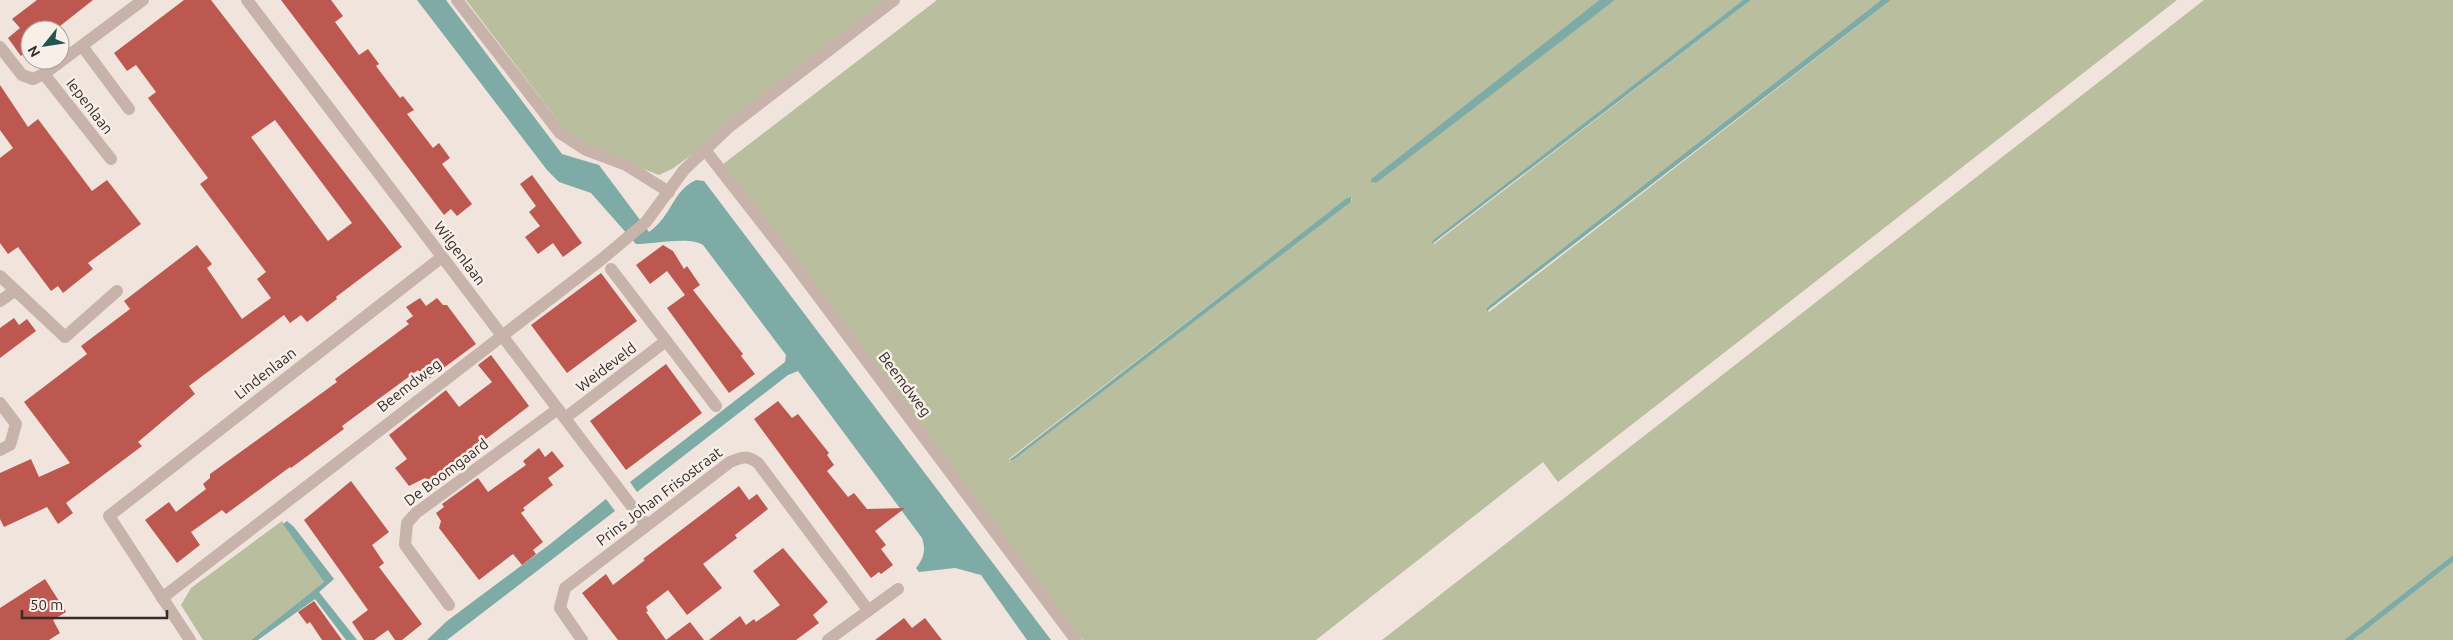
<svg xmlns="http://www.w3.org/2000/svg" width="2453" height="640" font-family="Ubuntu,sans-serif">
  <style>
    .green { fill: #b9be9e; fill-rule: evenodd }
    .water { fill: #7eaba6 }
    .building { fill: #bc584f; fill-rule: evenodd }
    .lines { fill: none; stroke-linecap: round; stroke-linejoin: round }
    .minor { stroke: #c7b3aa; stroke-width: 12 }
    .labels { text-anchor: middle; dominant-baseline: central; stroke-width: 5; stroke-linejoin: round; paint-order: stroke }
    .street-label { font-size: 15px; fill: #352b29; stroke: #f8efe9 }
  </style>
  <rect width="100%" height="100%" fill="#f0e4dd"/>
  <!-- green -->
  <g class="green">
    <polygon points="466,0 892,0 708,143 672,169 659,175 575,143"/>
    <path d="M 937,0 L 1599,0 L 1371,179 L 1373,183 L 1615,0 L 1743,0 L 1433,240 L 1434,244 L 1751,0 L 1881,0 L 1490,305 L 1487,308 L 1489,312 L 1891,0 L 2177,0 L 1558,482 L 1543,462 L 1316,640 L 1083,640 L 718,168 ZM 1349,197 L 1352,199 L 1351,202 L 1009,462 L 1009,459 Z"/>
    <polygon points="2204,0 2453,0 2453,555 2344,640 1382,640"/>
    <polygon points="282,521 324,582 251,640 203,640 181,605 191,588"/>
    <polygon points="2453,562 2453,640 2353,640"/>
  </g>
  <!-- water -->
  <g class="water">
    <path d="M 417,0 L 446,0 L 562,154 L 599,165 L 649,232 C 673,215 672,191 696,180 L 704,181 L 1051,640 L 1027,640 L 981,575 L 955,568 L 919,572 L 916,568 C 924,558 926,550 922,538 L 798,371 L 788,375 L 637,492 L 630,482 L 785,362 L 786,355 L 703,245 C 690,236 654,244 636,244 L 591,193 L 559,182 L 547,170 Z"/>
    <polygon points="1599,0 1615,0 1376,183 1371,182 1371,179"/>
    <polygon points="1743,0 1751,0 1432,244 1433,240"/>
    <polygon points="1881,0 1891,0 1487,311 1487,308 1490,305"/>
    <polygon points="1351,197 1351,202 1013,460 1008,461 1347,198"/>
    <polygon points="606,499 615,511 447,640 427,640 447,621 549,545"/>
    <polygon points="287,521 294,527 334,579 319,592 357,640 346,640 315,599 258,640 251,640 324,582 283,524"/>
    <polygon points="2453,555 2453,562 2353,640 2344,640"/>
  </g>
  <!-- building -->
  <g class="building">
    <polygon points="37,0 93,0 55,30 30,30 30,49 21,56 8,38 20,28 12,19"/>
    <path d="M 184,0 L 211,0 L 402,247 L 336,297 L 337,299 L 307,322 L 301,315 L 290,323 L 284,315 L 189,386 L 195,394 L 138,442 L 142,446 L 66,503 L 73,513 L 58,524 L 47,507 L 4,527 L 0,519 L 0,473 L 31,459 L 39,477 L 70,463 L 24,402 L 87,354 L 81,346 L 130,309 L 124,301 L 197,245 L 212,264 L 207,268 L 242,319 L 271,298 L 257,279 L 266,272 L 200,184 L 208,178 L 148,98 L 156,92 L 136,65 L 127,71 L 114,53 ZM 275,120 L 352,223 L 328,241 L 251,137 Z"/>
    <polygon points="281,0 331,0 343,16 335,22 359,55 368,49 379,64 376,66 400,98 403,96 414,110 407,114 433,148 439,143 450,158 442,164 472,204 457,216 451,209 444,215"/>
    <polygon points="0,85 28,127 38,119 92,191 107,180 141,224 88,263 93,269 63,293 58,286 51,291 18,247 8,254 0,243 0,158 13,148 0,130"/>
    <polygon points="532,175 582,243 563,257 553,243 538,254 525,237 540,226 529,212 536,206 520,184"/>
    <polygon points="663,245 673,251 684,269 687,266 700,285 693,290 743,354 741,356 755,374 729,393 667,308 685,295 667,271 650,284 636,265"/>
    <polygon points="601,273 637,321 567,373 531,325"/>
    <polygon points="420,298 426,306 437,298 443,305 447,305 476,344 426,381 418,370 342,426 344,429 291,468 290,467 226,514 222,510 191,532 200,545 177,563 145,520 169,502 176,512 206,489 203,484 210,478 210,474 337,382 335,379 409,324 406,321 413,316 406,307"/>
    <polygon points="14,318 19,325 27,319 36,331 0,358 0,328"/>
    <polygon points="491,355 529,406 464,456 463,457 468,465 433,490 425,478 409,486 395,468 407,459 389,435 446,390 459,407 492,382 478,365"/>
    <polygon points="666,364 702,413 626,470 590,421"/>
    <polygon points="778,401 792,418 798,414 829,453 827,455 834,465 827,471 848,497 854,493 867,509 905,508 875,531 886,545 881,549 893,565 881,574 879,572 871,578 754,419"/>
    <polygon points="539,448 545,457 552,451 564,466 548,478 553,485 523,508 525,510 521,513 543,542 533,550 536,554 522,565 513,554 479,580 439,528 441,521 436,513 444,507 442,504 478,478 488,492 526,465 523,461"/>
    <polygon points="351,481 389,532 372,545 384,563 379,567 422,624 402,640 395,640 388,630 374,640 364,640 352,622 368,610 304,520"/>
    <polygon points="739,486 749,500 757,494 768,509 735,535 737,538 703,564 722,588 687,615 668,590 646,607 648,611 646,612 666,640 618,640 582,593 606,574 613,585 645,560 643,559"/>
    <polygon points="783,548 828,602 813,615 819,623 796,640 709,640 740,616 746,625 754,619 756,622 780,605 753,571"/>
    <polygon points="45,579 66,612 53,620 60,633 49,640 0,640 0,608"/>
    <polygon points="314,601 342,640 322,640 310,622 307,624 298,612"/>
    <polygon points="904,618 912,628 925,618 942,640 875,640"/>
    <polygon points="690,622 704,640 666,640"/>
  </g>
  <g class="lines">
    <!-- minor -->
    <g class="minor">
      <polyline points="247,0 646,525"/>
      <polyline points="457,0 560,133 586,150 626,165 669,192"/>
      <polyline points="82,46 129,109"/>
      <polyline points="0,47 22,75 33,79 44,74 111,159"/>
      <polyline points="44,74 143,0"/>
      <polyline points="705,150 791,260 1076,640"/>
      <polyline points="611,269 716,406"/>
      <polyline points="0,276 65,337 117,291"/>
      <polyline points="0,301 14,291"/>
      <polyline points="0,403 16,424 10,445 0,450"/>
      <polyline points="565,418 666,341"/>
      <polyline points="162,598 602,259 646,222 684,170 729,127 894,0"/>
      <polyline points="449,605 405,545 407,523 416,513 558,409"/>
      <polyline points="190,640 109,516 442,257"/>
      <path d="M 582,640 L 560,608 L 565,588 L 730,462 C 742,457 747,455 758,463 L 868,610"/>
      <polyline points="828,640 898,589"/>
    </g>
  </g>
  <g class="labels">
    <!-- street labels -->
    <g class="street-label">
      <text transform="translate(90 106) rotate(52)">Iepenlaan</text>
      <text transform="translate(460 253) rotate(53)">Wilgenlaan</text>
      <text transform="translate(606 367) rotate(-37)">Weideveld</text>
      <text transform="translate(265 373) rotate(-38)">Lindenlaan</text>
      <text transform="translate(905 384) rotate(53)">Beemdweg</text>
      <text transform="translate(409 385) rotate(-38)">Beemdweg</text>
      <text transform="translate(446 472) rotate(-37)">De Boomgaard</text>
      <text transform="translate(659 496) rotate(-37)">Prins Johan Frisostraat</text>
    </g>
  </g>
  <!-- north arrow -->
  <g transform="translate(45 45) rotate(240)"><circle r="24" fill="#f8efe9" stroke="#aaa19c"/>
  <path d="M0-4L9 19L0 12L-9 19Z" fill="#22544f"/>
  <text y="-8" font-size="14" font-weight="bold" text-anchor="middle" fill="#352b29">N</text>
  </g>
  <!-- scale -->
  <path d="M22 610v8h145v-8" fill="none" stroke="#352b29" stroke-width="2.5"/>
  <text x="30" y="610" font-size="15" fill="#352b29" stroke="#f8efe9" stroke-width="4" paint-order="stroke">50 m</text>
</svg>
